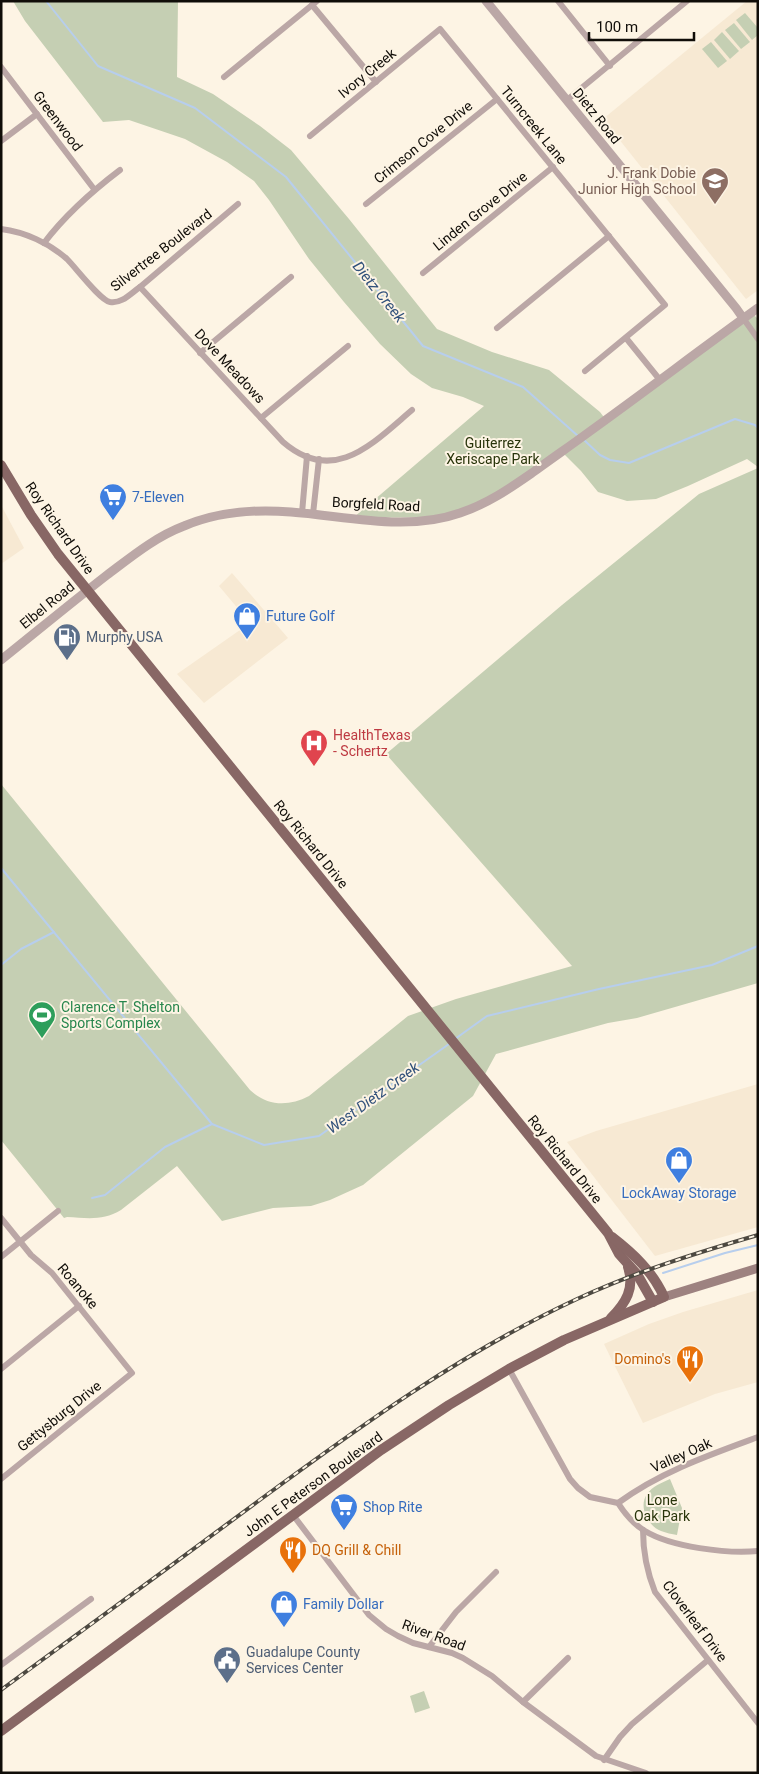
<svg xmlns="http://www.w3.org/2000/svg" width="759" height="1774" font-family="Roboto,sans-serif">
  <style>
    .built { fill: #f7e9d3 }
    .green { fill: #c5cfb3 }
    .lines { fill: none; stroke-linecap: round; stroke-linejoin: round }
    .stream { stroke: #b7ceed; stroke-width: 2 }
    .minor { stroke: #bba7a6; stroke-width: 6 }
    .tertiary { stroke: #bba7a6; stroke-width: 9 }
    .secondary { stroke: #9d8280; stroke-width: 9 }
    .primary { stroke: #886765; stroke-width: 10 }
    .rail-casing { stroke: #4d4941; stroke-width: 4 }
    .rail { stroke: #fdf4e4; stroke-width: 2; stroke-dasharray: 5.5; stroke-linecap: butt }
    .labels { text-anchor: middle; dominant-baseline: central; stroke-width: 4; stroke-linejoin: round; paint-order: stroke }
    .street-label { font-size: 14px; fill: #100d08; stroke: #fdf4e4 }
    .education-label { font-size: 14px; fill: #785e54; stroke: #fdf4e4; text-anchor: end }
    .park-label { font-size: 14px; fill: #28340a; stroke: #fdf4e4 }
    .shop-label { font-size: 14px; fill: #366cbe; stroke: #fdf4e4; text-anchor: start }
    .service-label { font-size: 14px; fill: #4e5e75; stroke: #fdf4e4; text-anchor: start }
    .health-label { font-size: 14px; fill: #be3a42; stroke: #fdf4e4; text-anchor: start }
    .leisure-label { font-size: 14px; fill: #27864d; stroke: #fdf4e4; text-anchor: start }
    .food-label { font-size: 14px; fill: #c56008; stroke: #fdf4e4; text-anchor: end }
    .water-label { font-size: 15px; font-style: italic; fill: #31517b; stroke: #fdf4e4 }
  </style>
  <rect width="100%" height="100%" fill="#fdf4e4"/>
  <!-- built -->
  <g class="built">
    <polygon points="747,1 758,1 758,290 746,299 603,119"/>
    <polygon points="1,505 24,548 1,564"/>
    <polygon points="232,573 288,638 204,703 177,674 250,623 219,586"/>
    <polygon points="758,1084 758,1227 655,1256 567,1142 596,1131"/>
    <polygon points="758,1290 758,1382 715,1394 643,1423 604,1344 649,1324 683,1312"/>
  </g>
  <!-- green -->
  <g class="green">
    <polygon points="13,1 178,1 177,77 213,94 260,126 291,150 349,219 437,329 492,352 549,370 600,412 606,420 752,313 758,319 758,467 747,459 688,486 656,499 627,501 598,492 581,471 562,452 507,491 445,517 353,518 484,406 463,397 432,388 411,374 380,344 344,302 309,259 269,200 254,181 227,162 185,139 129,120 103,122 25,21"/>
    <polygon points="745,13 758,28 758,35 752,40 736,20"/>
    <polygon points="734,23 750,42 741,49 725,30"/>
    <polygon points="722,32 739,51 730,59 714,40"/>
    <polygon points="711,42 727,61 718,68 702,49"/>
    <path d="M 758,468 L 758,983 L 637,1018 L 608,1023 L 496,1054 L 473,1096 L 363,1185 L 330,1200 L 311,1206 L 273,1208 L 222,1221 L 177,1166 L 121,1210 C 103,1221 87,1218 67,1217 L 64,1218 L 1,1140 L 1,784 L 250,1090 C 267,1106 288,1107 309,1096 L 408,1016 L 456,999 L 572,966 L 386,754 L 562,605 L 699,494 Z"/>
    <path d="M 670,1479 L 682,1508 L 677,1535 C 672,1534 666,1533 661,1531 C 648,1526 638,1507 647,1494 C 653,1486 661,1483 670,1479 Z"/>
    <polygon points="424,1691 430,1708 415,1713 410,1696"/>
  </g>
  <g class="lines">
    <!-- stream -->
    <g class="stream">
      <polyline points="46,1 98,66 195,108 286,177 423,346 523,387 578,436"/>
      <polyline points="584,440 600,455 610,460 629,463 735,419 755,425 758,428"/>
      <polyline points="1,868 212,1124 264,1145 319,1136 449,1044"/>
      <polyline points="1,965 21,949 54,932"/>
      <polyline points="455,1039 487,1016 599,989 712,965 758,946"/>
      <polyline points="92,1198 105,1195 165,1147 212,1124"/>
      <polyline points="663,1273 725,1253 758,1245"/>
    </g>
    <!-- minor -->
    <g class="minor">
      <polyline points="558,1 610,66"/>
      <polyline points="312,5 376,82"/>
      <polyline points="1,67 94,189"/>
      <polyline points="224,77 317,1"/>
      <polyline points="567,100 687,1"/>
      <polyline points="310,136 440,29 665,305 585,371"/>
      <polyline points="1,141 37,114"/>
      <polyline points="366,204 497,99"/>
      <path d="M 1,229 C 25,232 49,243 67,259 C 76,268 100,300 110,302 C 122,304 131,293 140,287 L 238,204"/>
      <path d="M 44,243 C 66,214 91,192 120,170"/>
      <polyline points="423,273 553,167"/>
      <path d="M 140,287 L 283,442 C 334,486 373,443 412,410"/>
      <polyline points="743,318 758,339"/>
      <polyline points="497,328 609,236"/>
      <polyline points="626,338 660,380"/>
      <polyline points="200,353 291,277"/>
      <polyline points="261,418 348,346"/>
      <polyline points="302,513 307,456"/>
      <polyline points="313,514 319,459"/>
      <polyline points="1,1218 31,1255 52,1273 132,1373 1,1479"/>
      <polyline points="1,1257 58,1211"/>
      <polyline points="1,1369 79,1306"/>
      <path d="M 509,1369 L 570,1479 L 578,1488 L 590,1497 L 618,1503 C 625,1514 633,1524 645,1531 C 671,1547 727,1554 758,1551"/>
      <path d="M 618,1503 C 660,1472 709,1455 758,1437"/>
      <polyline points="293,1515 369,1615 386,1629 398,1636 413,1643 452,1653 463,1658 492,1676 523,1702 596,1756 646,1773"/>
      <path d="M 643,1530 C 643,1552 647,1572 655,1592 L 758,1723"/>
      <polyline points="429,1647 456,1612 496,1572"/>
      <polyline points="1,1665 91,1599"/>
      <polyline points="523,1702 568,1658"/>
      <polyline points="604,1760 620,1737 632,1724 708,1660"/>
    </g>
    <!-- tertiary -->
    <g class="tertiary">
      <polyline points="486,1 736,308 743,318"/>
      <path d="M 1,660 C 36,632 71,603 107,575 C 131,557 155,537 184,526 C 217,512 255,509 291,512 C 346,516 406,532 460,513 C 487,504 509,489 532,473 C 551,459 570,446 589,432 C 646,391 701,349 758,308"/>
    </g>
    <!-- secondary -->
    <polyline class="secondary" points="664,1297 758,1268"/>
    <!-- primary -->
    <g class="primary">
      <polyline points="1,465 31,515 58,554 608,1233 619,1254 637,1274 653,1302"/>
      <path d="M 611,1318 C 626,1303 635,1288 628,1267"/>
      <path d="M 1,1731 L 381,1450 L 449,1405 L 509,1369 L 564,1340 L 664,1297 C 653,1272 634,1254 612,1237"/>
    </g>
    <!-- rail casing -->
    <g class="rail-casing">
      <path id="rail" d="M 1,1690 C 86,1628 172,1565 257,1502 C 359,1427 461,1353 577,1299 C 635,1272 696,1253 758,1235"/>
    </g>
    <!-- rail -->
    <use href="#rail" class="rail"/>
  </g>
  <!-- icons -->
  <defs>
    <g id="school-pin" transform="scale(1.4375)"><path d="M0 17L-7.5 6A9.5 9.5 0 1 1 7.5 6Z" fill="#8d6e63" stroke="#fdf4e4"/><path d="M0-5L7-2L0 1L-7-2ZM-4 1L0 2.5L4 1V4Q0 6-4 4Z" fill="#fff"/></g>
    <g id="supermarket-pin" transform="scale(1.4375)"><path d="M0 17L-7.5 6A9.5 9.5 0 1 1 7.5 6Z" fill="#3f7fe0" stroke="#fdf4e4"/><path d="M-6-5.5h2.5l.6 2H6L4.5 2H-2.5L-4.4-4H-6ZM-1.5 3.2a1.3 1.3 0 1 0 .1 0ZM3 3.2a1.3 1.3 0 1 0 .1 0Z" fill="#fff"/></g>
    <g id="shop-pin" transform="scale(1.4375)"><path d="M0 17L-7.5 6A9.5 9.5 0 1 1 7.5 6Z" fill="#3f7fe0" stroke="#fdf4e4"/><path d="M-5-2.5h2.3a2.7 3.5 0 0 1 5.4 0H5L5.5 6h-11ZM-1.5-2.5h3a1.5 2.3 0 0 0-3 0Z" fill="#fff"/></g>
    <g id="fuel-pin" transform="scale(1.4375)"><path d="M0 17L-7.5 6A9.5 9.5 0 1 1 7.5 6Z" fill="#5c6f8a" stroke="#fdf4e4"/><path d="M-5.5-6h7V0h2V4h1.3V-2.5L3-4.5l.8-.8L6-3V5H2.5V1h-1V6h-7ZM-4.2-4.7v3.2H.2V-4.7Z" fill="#fff"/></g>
    <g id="hospital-pin" transform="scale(1.4375)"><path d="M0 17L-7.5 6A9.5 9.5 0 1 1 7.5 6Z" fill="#e0444e" stroke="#fdf4e4"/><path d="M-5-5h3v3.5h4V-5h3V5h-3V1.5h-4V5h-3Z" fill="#fff"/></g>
    <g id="stadium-pin" transform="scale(1.4375)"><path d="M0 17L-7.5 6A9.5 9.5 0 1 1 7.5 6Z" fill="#2e9e5b" stroke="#fdf4e4"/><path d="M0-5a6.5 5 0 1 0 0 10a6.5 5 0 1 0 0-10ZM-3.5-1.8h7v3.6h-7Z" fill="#fff"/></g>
    <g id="restaurant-pin" transform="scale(1.4375)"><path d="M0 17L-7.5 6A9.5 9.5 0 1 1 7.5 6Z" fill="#e8710a" stroke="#fdf4e4"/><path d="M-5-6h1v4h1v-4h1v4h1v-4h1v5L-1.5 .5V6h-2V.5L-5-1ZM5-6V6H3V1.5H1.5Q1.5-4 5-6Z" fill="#fff"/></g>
    <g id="civic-pin" transform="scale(1.4375)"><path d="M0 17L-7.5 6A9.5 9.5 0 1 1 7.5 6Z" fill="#5c6f8a" stroke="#fdf4e4"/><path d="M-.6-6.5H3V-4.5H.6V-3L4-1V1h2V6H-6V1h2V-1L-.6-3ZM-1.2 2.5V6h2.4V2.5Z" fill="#fff"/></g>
  </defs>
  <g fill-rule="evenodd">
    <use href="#school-pin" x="715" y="181"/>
    <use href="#supermarket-pin" x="113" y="497"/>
    <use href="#shop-pin" x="247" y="616"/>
    <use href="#fuel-pin" x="67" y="637"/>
    <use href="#hospital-pin" x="314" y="743"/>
    <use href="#stadium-pin" x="42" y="1015"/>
    <use href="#shop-pin" x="679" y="1160"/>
    <use href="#restaurant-pin" x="690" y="1359"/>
    <use href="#supermarket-pin" x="344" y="1507"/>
    <use href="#restaurant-pin" x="293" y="1550"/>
    <use href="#shop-pin" x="284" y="1604"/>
    <use href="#civic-pin" x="227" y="1660"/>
  </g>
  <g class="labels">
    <!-- street labels -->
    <g class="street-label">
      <text transform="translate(367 73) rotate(-39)">Ivory Creek</text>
      <text transform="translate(597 116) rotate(51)">Dietz Road</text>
      <text transform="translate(58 121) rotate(53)">Greenwood</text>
      <text transform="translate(534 125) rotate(51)">Turncreek Lane</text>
      <text transform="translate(423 142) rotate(-39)">Crimson Cove Drive</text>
      <text transform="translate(480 211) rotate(-39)">Linden Grove Drive</text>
      <text transform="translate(161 250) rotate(-38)">Silvertree Boulevard</text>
      <text transform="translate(230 366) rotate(47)">Dove Meadows</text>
      <text transform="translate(376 504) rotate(3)">Borgfeld Road</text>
      <text transform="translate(60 528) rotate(55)">Roy Richard Drive</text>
      <text transform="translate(47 605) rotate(-39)">Elbel Road</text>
      <text transform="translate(311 844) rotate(51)">Roy Richard Drive</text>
      <text transform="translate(565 1159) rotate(51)">Roy Richard Drive</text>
      <text transform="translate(78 1286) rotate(50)">Roanoke</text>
      <text transform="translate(59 1416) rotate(-39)">Gettysburg Drive</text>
      <text transform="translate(681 1455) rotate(-24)">Valley Oak</text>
      <text transform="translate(313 1484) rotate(-36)">John E Peterson Boulevard</text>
      <text transform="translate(695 1621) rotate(53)">Cloverleaf Drive</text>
      <text transform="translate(434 1635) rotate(20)">River Road</text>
    </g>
    <!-- education labels -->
    <g class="education-label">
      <text x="696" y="173">J. Frank Dobie<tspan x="696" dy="16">Junior High School</tspan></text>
    </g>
    <!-- park labels -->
    <g class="park-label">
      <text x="493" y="443">Guiterrez<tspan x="493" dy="16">Xeriscape Park</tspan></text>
      <text x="662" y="1500">Lone<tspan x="662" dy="16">Oak Park</tspan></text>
    </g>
    <!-- shop labels -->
    <g class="shop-label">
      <text x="132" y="497">7-Eleven</text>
      <text x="266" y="616">Future Golf</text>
      <text x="679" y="1193" text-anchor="middle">LockAway Storage</text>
      <text x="363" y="1507">Shop Rite</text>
      <text x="303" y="1604">Family Dollar</text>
    </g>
    <!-- service labels -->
    <g class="service-label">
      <text x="86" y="637">Murphy USA</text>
      <text x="246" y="1652">Guadalupe County<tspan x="246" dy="16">Services Center</tspan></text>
    </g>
    <!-- health labels -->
    <g class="health-label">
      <text x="333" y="735">HealthTexas<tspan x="333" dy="16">- Schertz</tspan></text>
    </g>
    <!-- leisure labels -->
    <g class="leisure-label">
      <text x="61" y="1007">Clarence T. Shelton<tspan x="61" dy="16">Sports Complex</tspan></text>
    </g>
    <!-- food labels -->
    <g class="food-label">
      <text x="671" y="1359">Domino's</text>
      <text x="312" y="1550" text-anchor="start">DQ Grill &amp; Chill</text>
    </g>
    <!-- water labels -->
    <g class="water-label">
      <text transform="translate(379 292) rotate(51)">Dietz Creek</text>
      <text transform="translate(373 1098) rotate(-36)">West Dietz Creek</text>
    </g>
  </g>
  <!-- border -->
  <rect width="759" height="1774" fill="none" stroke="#100d08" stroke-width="5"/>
  <!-- scale -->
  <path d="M589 32v8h105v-8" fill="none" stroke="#100d08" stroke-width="2.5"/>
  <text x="596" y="32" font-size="15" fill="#100d08" stroke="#fdf4e4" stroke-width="4" paint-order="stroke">100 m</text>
</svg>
